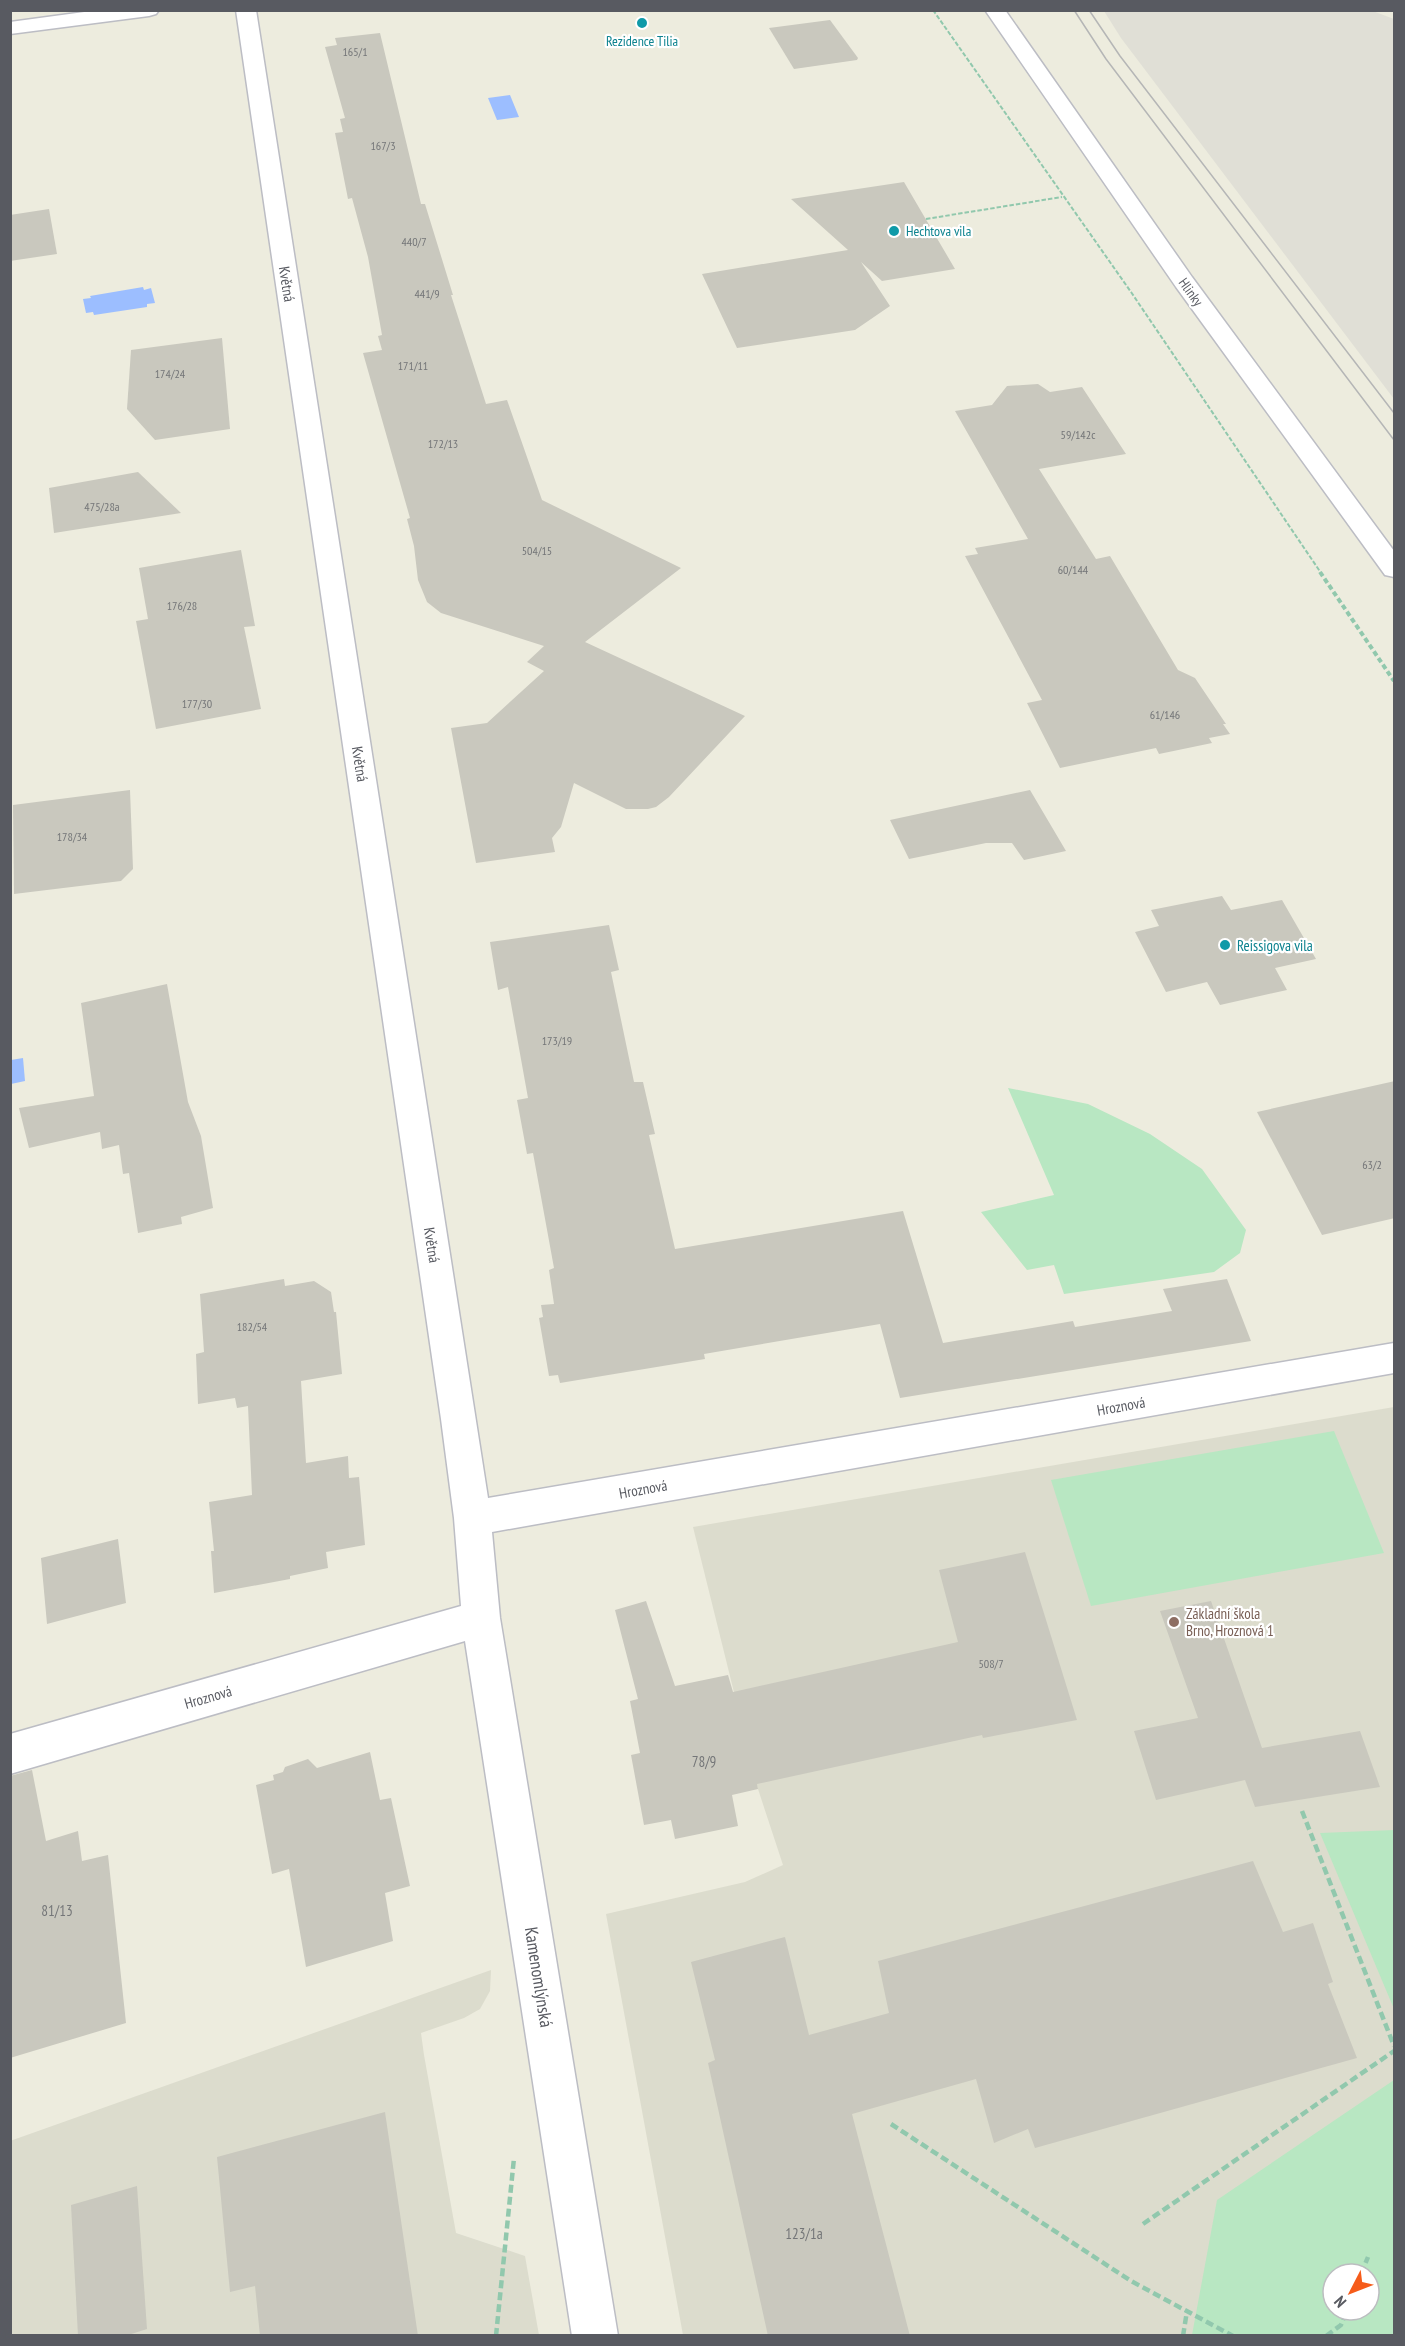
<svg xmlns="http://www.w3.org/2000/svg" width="1405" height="2346" font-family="'PT Sans Narrow',sans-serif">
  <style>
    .industrial { fill: #e0dfd6 }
    .education { fill: #dcdccd; fill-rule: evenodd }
    .green { fill: #b8e7c2; fill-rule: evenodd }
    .water { fill: #9cbeff }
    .building { fill: #c9c8be }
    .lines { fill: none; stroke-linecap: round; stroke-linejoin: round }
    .minor-casing { stroke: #bcbdc4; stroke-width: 3 }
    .path-far2 { stroke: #91c8ad; stroke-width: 2; stroke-dasharray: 4.5 2; stroke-linecap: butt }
    .path-far1 { stroke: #91c8ad; stroke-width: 4; stroke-dasharray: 5 3; stroke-linecap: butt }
    .path { stroke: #91c8ad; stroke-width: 4.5; stroke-dasharray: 8 4; stroke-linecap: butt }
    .minor { fill: #fff; fill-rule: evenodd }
    .tram { stroke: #b5b6b6; stroke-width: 1.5 }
    .culture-dot { fill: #0f9aa8; stroke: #fff; stroke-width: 2 }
    .education-dot { fill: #8d6e63; stroke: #fff; stroke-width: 2 }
    .labels { text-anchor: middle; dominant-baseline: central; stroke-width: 4.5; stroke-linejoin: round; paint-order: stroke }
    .number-label { font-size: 12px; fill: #747678 }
    .far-culture-label { font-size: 14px; fill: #0d838f; stroke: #fff }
    .far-street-label { font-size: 14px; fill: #585a61; stroke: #fff }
    .street-label { font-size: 15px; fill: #585a61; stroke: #fff }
    .culture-label { font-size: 15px; fill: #0d838f; stroke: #fff; text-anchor: start }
    .education-label { font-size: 15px; fill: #785e54; stroke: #fff; text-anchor: start }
    .near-number-label { font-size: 15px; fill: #747678 }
    .near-street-label { font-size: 18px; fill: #585a61; stroke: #fff }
  </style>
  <rect width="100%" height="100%" fill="#edecde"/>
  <!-- industrial -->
  <polygon class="industrial" points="1370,10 1394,19 1394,399 1121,38 1104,11"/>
  <!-- education -->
  <g class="education">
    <path d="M 1394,1407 L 1394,2335 L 683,2335 L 606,1914 L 745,1882 L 783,1865 L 758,1789 L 693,1527 ZM 1333,2274 L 1369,2274 L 1369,2310 L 1333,2310 Z"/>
    <polygon points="491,1970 490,1991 480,2009 464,2018 421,2033 424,2055 456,2233 525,2256 539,2335 11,2335 10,2141"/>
  </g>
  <!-- green -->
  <g class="green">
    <polygon points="1008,1088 1088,1104 1150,1134 1202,1169 1246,1230 1240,1253 1214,1272 1064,1294 1054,1265 1027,1270 981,1212 1054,1195"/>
    <polygon points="1334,1431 1384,1553 1091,1606 1051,1480"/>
    <polygon points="1394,1830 1394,2009 1320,1833"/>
    <path d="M 1394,2080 L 1394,2335 L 1192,2335 L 1217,2200 ZM 1333,2274 L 1369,2274 L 1369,2310 L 1333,2310 Z"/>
  </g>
  <!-- water -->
  <g class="water">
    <polygon points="510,95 519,117 497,120 488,98"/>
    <polygon points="143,287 144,290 151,288 155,303 147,304 147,307 94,315 93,312 86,313 83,299 91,298 90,296"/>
    <polygon points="23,1058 25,1081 11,1084 11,1060"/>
  </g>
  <!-- building -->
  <g class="building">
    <polygon points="830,20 858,58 857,60 794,69 769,28"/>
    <polygon points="380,33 421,204 425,204 453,295 451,295 486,404 507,400 542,500 681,568 585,642 745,716 669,797 656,807 648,809 626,809 574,783 561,827 552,838 555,852 476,863 451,728 487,723 544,671 527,662 544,646 441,613 427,602 418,580 414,546 407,519 410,518 363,353 382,350 378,336 382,335 368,257 352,198 348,199 335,133 343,132 340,119 345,118 325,47 337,45 335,38"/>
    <polygon points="904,182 955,269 882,281 861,262 890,306 855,330 737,348 702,274 848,250 791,199"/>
    <polygon points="49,209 57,254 10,261 10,215"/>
    <polygon points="222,338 230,429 155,440 127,409 131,350"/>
    <polygon points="1038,384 1050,392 1082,387 1126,454 1039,469 1096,559 1110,556 1178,670 1195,678 1226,724 1223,724 1230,734 1209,738 1212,743 1159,754 1156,748 1060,768 1027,703 1042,700 965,556 978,554 975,548 1028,539 955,411 992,405 1007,386"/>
    <polygon points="138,472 181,513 54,533 49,488"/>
    <polygon points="241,550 255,626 244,627 261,709 156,729 136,621 148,619 139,568"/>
    <polygon points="130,790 133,869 121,881 14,894 13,805"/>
    <polygon points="1030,790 1066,851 1024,860 1012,843 986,843 909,859 890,820"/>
    <polygon points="1222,896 1231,910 1282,900 1316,959 1275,968 1287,990 1220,1005 1207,982 1166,992 1135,932 1159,926 1151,910"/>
    <polygon points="609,925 619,970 611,972 634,1082 643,1082 655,1134 649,1135 675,1249 903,1211 943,1343 1073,1321 1075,1327 1172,1311 1163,1289 1227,1279 1251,1341 900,1398 880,1324 704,1354 705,1359 560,1383 558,1375 549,1376 539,1318 543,1317 541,1305 554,1304 549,1270 554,1268 533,1153 527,1154 517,1100 528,1098 508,987 498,990 490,942"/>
    <polygon points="167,984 188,1102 201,1136 213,1208 181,1217 182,1224 138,1233 129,1173 123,1174 119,1145 102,1149 100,1132 29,1148 19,1108 94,1096 81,1003"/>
    <polygon points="1395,1081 1395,1218 1322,1235 1257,1112"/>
    <polygon points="284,1279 285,1286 314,1281 331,1292 334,1312 336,1312 342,1374 301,1381 306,1463 348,1456 349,1478 359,1477 365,1545 326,1552 328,1568 290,1576 290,1579 214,1593 211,1551 214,1551 209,1502 252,1495 248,1406 237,1408 235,1398 198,1404 196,1354 204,1352 200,1294"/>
    <polygon points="118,1539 126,1603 47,1624 41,1558"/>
    <polygon points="1025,1552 1077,1720 983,1738 982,1735 757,1784 758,1789 732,1795 738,1826 675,1839 671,1820 644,1825 631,1755 640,1753 630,1701 638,1699 615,1610 646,1601 675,1686 728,1675 733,1692 958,1642 939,1570"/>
    <polygon points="1211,1601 1262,1748 1360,1731 1380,1787 1255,1807 1245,1780 1156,1800 1134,1731 1198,1718 1160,1611"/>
    <polygon points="370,1752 380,1800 391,1798 410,1886 385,1893 393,1941 306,1967 289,1869 272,1874 256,1785 274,1780 273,1775 283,1772 285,1767 308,1759 317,1768"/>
    <polygon points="32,1770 46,1841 78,1831 82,1861 108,1855 126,2023 10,2058 10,1776"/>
    <polygon points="1253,1861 1283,1932 1313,1923 1333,1982 1328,1984 1357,2058 1035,2148 1028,2129 994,2143 976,2079 852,2114 910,2336 768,2336 708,2063 715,2060 691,1962 785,1937 809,2035 889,2013 878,1961"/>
    <polygon points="385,2112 418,2336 260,2336 255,2286 230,2292 217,2157"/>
    <polygon points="137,2186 147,2329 125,2336 78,2336 71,2205"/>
  </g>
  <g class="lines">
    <!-- minor casing -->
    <g class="minor-casing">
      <g id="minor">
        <polygon points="99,10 159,10 156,14 149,16 10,34 10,22"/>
        <polygon points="236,10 256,10 488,1498 1394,1343 1394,1373 492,1532 500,1618 618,2336 572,2336 465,1641 10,1774 10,1734 461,1606 454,1518 441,1419"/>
        <polygon points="985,10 1005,10 1192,277 1394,551 1394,577 1385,575 1176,287"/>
      </g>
    </g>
    <!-- path-far2 -->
    <g class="path-far2">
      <polyline points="933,10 1131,292 1321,573"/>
      <polyline points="926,219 1062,197"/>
    </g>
    <!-- path-far1 -->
    <polyline class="path-far1" points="1320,572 1394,681"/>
    <!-- path -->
    <g class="path">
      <polyline points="1302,1811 1394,2046"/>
      <polyline points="891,2124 1131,2281 1233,2336"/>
      <polyline points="1143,2224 1394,2051"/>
      <polyline points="1361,2274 1368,2257"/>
      <polyline points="496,2336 514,2158"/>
      <polyline points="1183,2336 1187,2311"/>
      <polyline points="1326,2336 1341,2325 1347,2310"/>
    </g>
    <!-- minor -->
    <use href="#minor" class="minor"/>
    <!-- tram -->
    <g class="tram">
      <polyline points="1074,10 1106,59 1394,440"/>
      <polyline points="1089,10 1120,56 1394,413"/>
    </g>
  </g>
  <!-- markers -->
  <g class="culture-dot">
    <circle cx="642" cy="23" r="6"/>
    <circle cx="894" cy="231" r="6"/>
    <circle cx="1225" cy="945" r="6"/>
  </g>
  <circle class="education-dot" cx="1174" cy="1622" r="6"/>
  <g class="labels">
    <!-- number labels -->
    <g class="number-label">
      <text x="355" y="51">165/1</text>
      <text x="383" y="145">167/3</text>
      <text x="414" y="241">440/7</text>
      <text x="427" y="293">441/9</text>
      <text x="413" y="365">171/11</text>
      <text x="170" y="373">174/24</text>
      <text x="1078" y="434">59/142c</text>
      <text x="443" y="443">172/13</text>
      <text x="102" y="506">475/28a</text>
      <text x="537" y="550">504/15</text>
      <text x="1073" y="569">60/144</text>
      <text x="182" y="605">176/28</text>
      <text x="197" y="703">177/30</text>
      <text x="1165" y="714">61/146</text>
      <text x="72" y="836">178/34</text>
      <text x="557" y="1040">173/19</text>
      <text x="1372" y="1164">63/2</text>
      <text x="252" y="1326">182/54</text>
      <text x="991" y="1663">508/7</text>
    </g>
    <!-- far-culture labels -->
    <g class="far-culture-label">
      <text x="642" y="41">Rezidence Tilia</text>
      <text x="906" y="231" text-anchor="start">Hechtova vila</text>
    </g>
    <!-- far-street labels -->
    <g class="far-street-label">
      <text transform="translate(1191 292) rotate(54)">Hlinky</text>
    </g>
    <!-- street labels -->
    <g class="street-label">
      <text transform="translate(287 284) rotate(81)">Květná</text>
      <text transform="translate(360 764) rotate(81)">Květná</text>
      <text transform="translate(432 1245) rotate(81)">Květná</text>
      <text transform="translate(1121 1406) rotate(-10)">Hroznová</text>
      <text transform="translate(643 1489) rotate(-10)">Hroznová</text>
      <text transform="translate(208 1697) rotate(-16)">Hroznová</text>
    </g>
    <!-- culture labels -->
    <g class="culture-label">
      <text x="1237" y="945">Reissigova vila</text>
    </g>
    <!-- education labels -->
    <g class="education-label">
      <text x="1186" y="1613">Základní škola<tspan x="1186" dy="17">Brno, Hroznová 1</tspan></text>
    </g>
    <!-- near-number labels -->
    <g class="near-number-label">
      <text x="704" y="1761">78/9</text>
      <text x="57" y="1910">81/13</text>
      <text x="804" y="2233">123/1a</text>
    </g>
    <!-- near-street labels -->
    <g class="near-street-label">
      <text transform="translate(539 1977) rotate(81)">Kamenomlýnská</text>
    </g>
  </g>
  <!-- border -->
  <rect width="1405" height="2346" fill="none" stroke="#585a61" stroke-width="24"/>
  <!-- north arrow -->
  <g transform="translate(1351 2292) rotate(228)"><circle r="28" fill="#ffffff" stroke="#bcbdc0" stroke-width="1.5"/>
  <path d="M0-4.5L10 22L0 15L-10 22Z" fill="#f65c1b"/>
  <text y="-9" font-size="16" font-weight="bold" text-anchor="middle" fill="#585a61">N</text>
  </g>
</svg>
